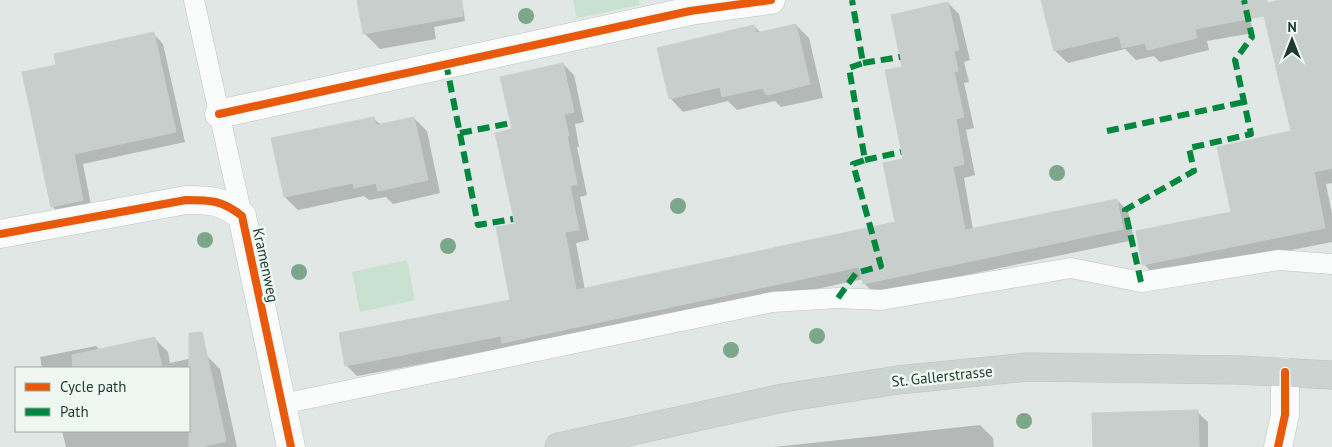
<svg xmlns="http://www.w3.org/2000/svg" width="1332" height="447" font-family="'PT Sans',sans-serif">
  <style>
    .green { fill: #c9e1d0 }
    .shadow { fill: #0003 }
    .building { fill: #c8cecb; stroke: #cad0cd }
    .lines { fill: none; stroke-linecap: round; stroke-linejoin: round }
    .lane-casing { stroke: #bec4c1; stroke-width: 21 }
    .street-casing { stroke: #bec4c1; stroke-width: 29 }
    .primary-casing { stroke: #bbc4c1; stroke-width: 29 }
    .lane { stroke: #fafbfb; stroke-width: 20 }
    .street { stroke: #fafbfb; stroke-width: 28 }
    .primary { stroke: #ccd4d1; stroke-width: 28 }
    .quiet { stroke: #00873e; stroke-width: 6; stroke-dasharray: 12 6; stroke-linecap: butt }
    .cycleway-casing { stroke: #eef7f2; stroke-width: 11 }
    .cycleway { stroke: #e8590c; stroke-width: 8 }
    .tree { fill: #7ca78b }
    .labels { text-anchor: middle; dominant-baseline: central; stroke-width: 5; stroke-linejoin: round; paint-order: stroke }
    .street-label { font-size: 15px; fill: #1f3a32; stroke: #eef7f2 }
  </style>
  <rect width="100%" height="100%" fill="#e1e7e4"/>
  <!-- green -->
  <g class="green">
    <polygon points="573,0 639,0 640,5 577,18"/>
    <polygon points="407,260 415,300 360,312 352,272"/>
  </g>
  <!-- shadow -->
  <g class="shadow">
    <polygon points="358,0 462,0 465,21 434,27 436,39 380,49 364,33"/>
    <polygon points="1042,0 1244,0 1247,3 1253,33 1207,41 1209,50 1160,62 1154,56 1136,60 1125,49 1068,63 1055,51"/>
    <polygon points="1285,0 1332,0 1332,183 1326,184 1332,214 1332,242 1156,277 1144,264 1233,213 1292,132"/>
    <polygon points="948,3 959,14 970,60 964,62 969,82 964,83 974,128 966,130 975,175 964,178 973,230 1117,200 1128,211 1134,240 875,294 864,283 863,279 514,354 508,348 357,376 346,365 512,301 516,225 514,130 563,64 574,75 584,122 575,124 579,147 577,147 587,195 580,197 589,240 576,243 585,290 896,223 904,160 904,68"/>
    <polygon points="796,25 809,38 823,98 781,107 775,101 737,110 728,101 683,112 670,98 754,26 761,33"/>
    <polygon points="154,34 163,44 185,142 83,164 92,210 62,216 52,206 58,66"/>
    <polygon points="373,118 381,125 414,118 427,131 440,193 393,204 386,197 369,200 364,196 298,210 285,197"/>
    <polygon points="154,338 168,352 170,363 206,355 220,369 237,447 66,447 62,431 189,431 189,368 42,368 40,357 96,346 100,350"/>
    <polygon points="1197,412 1208,422 1208,447 1095,447"/>
    <polygon points="980,425 993,438 994,447 774,447"/>
  </g>
  <!-- building -->
  <g class="building">
    <polygon points="357,0 462,0 463,16 363,34"/>
    <polygon points="1041,0 1267,0 1267,3 1280,0 1332,0 1332,168 1314,172 1325,228 1142,265 1136,231 1231,212 1217,147 1291,131 1264,16 1195,29 1197,38 1147,50 1145,43 1122,48 1119,36 1054,51"/>
    <polygon points="948,2 959,50 954,51 958,71 954,72 964,117 956,119 964,164 953,167 965,230 1117,199 1123,229 863,284 859,267 502,343 501,336 345,366 339,333 510,300 496,227 515,224 495,133 512,129 500,77 563,63 574,112 564,114 569,136 567,136 577,184 570,186 579,230 565,232 576,290 895,222 883,163 903,159 885,70 902,67 891,15"/>
    <polygon points="796,24 810,84 767,95 762,88 722,97 720,87 669,99 657,48 754,25 756,33"/>
    <polygon points="154,32 176,132 74,154 83,200 51,207 22,72 56,65 54,54"/>
    <polygon points="374,117 376,125 414,117 428,180 378,191 376,183 354,188 353,183 284,197 271,138"/>
    <polygon points="202,332 226,441 201,447 189,447 189,333"/>
    <polygon points="155,337 162,368 73,368 72,355"/>
    <polygon points="1198,410 1199,447 1093,447 1092,413"/>
  </g>
  <g class="lines">
    <!-- lane casing -->
    <g class="lane-casing">
      <g id="lane">
        <polyline points="194,0 242,216"/>
        <polyline points="282,404 773,302 838,298 881,300 1071,268 1141,282 1279,260 1332,264"/>
      </g>
    </g>
    <!-- street casing -->
    <g class="street-casing">
      <g id="street">
        <polyline points="219,114 690,11 771,0"/>
        <path d="M 0,234 L 186,200 C 210,200 222,200 242,216 L 291,447"/>
        <polyline points="1278,447 1285,415 1285,372"/>
      </g>
    </g>
    <!-- primary casing -->
    <g class="primary-casing">
      <polyline id="primary" points="559,447 783,398 898,380 1028,367 1238,370 1332,375"/>
    </g>
    <!-- lane -->
    <use href="#lane" class="lane"/>
    <!-- street -->
    <use href="#street" class="street"/>
    <!-- primary -->
    <use href="#primary" class="primary"/>
    <!-- quiet -->
    <g class="quiet">
      <polyline points="446,63 478,225 513,219"/>
      <polyline points="863,63 900,57"/>
      <polyline points="1107,131 1244,102"/>
      <polyline points="460,133 511,123"/>
      <polyline points="865,160 901,152"/>
      <polyline points="1141,282 1125,210 1194,171 1189,148 1251,134 1235,60 1252,37 1244,0"/>
      <polyline points="838,298 856,273 881,266 853,164 865,160 849,68 863,63 852,0"/>
    </g>
    <!-- cycleway casing -->
    <g class="cycleway-casing">
      <g id="cycleway">
        <polyline points="219,114 690,11 771,0"/>
        <path d="M 0,234 L 186,200 C 210,200 222,200 242,216 L 291,447"/>
        <polyline points="1278,447 1285,415 1285,372"/>
      </g>
    </g>
    <!-- cycleway -->
    <use href="#cycleway" class="cycleway"/>
  </g>
  <!-- trees -->
  <g class="tree">
    <circle cx="526" cy="16" r="8"/>
    <circle cx="1057" cy="173" r="8"/>
    <circle cx="678" cy="206" r="8"/>
    <circle cx="205" cy="240" r="8"/>
    <circle cx="448" cy="246" r="8"/>
    <circle cx="299" cy="272" r="8"/>
    <circle cx="817" cy="336" r="8"/>
    <circle cx="731" cy="350" r="8"/>
    <circle cx="1024" cy="421" r="8"/>
  </g>
  <g class="labels">
    <!-- street labels -->
    <g class="street-label">
      <text transform="translate(266 265) rotate(78)">Kramenweg</text>
      <text transform="translate(942 376) rotate(-6)">St. Gallerstrasse</text>
    </g>
  </g>
  <!-- legend -->
  <rect x="15" y="367" width="175" height="65" fill="#eef7f2" stroke="#9baba5"/>
  <rect x="25" y="383" width="25" height="8" fill="#e8590c" stroke="#9baba5"/>
  <text x="60" y="392" font-size="15" fill="#1f3a32">Cycle path</text>
  <rect x="25" y="408" width="25" height="8" fill="#00873e" stroke="#9baba5"/>
  <text x="60" y="417" font-size="15" fill="#1f3a32">Path</text>
  <!-- north arrow -->
  <g transform="translate(1292 40)" stroke="#eef7f2" stroke-width="4" paint-order="stroke">
  <path d="M0-4L9 19L0 12L-9 19Z" fill="#1f3a32"/>
  <text y="-8" font-size="14" font-weight="bold" text-anchor="middle" fill="#1f3a32">N</text>
  </g>
</svg>
